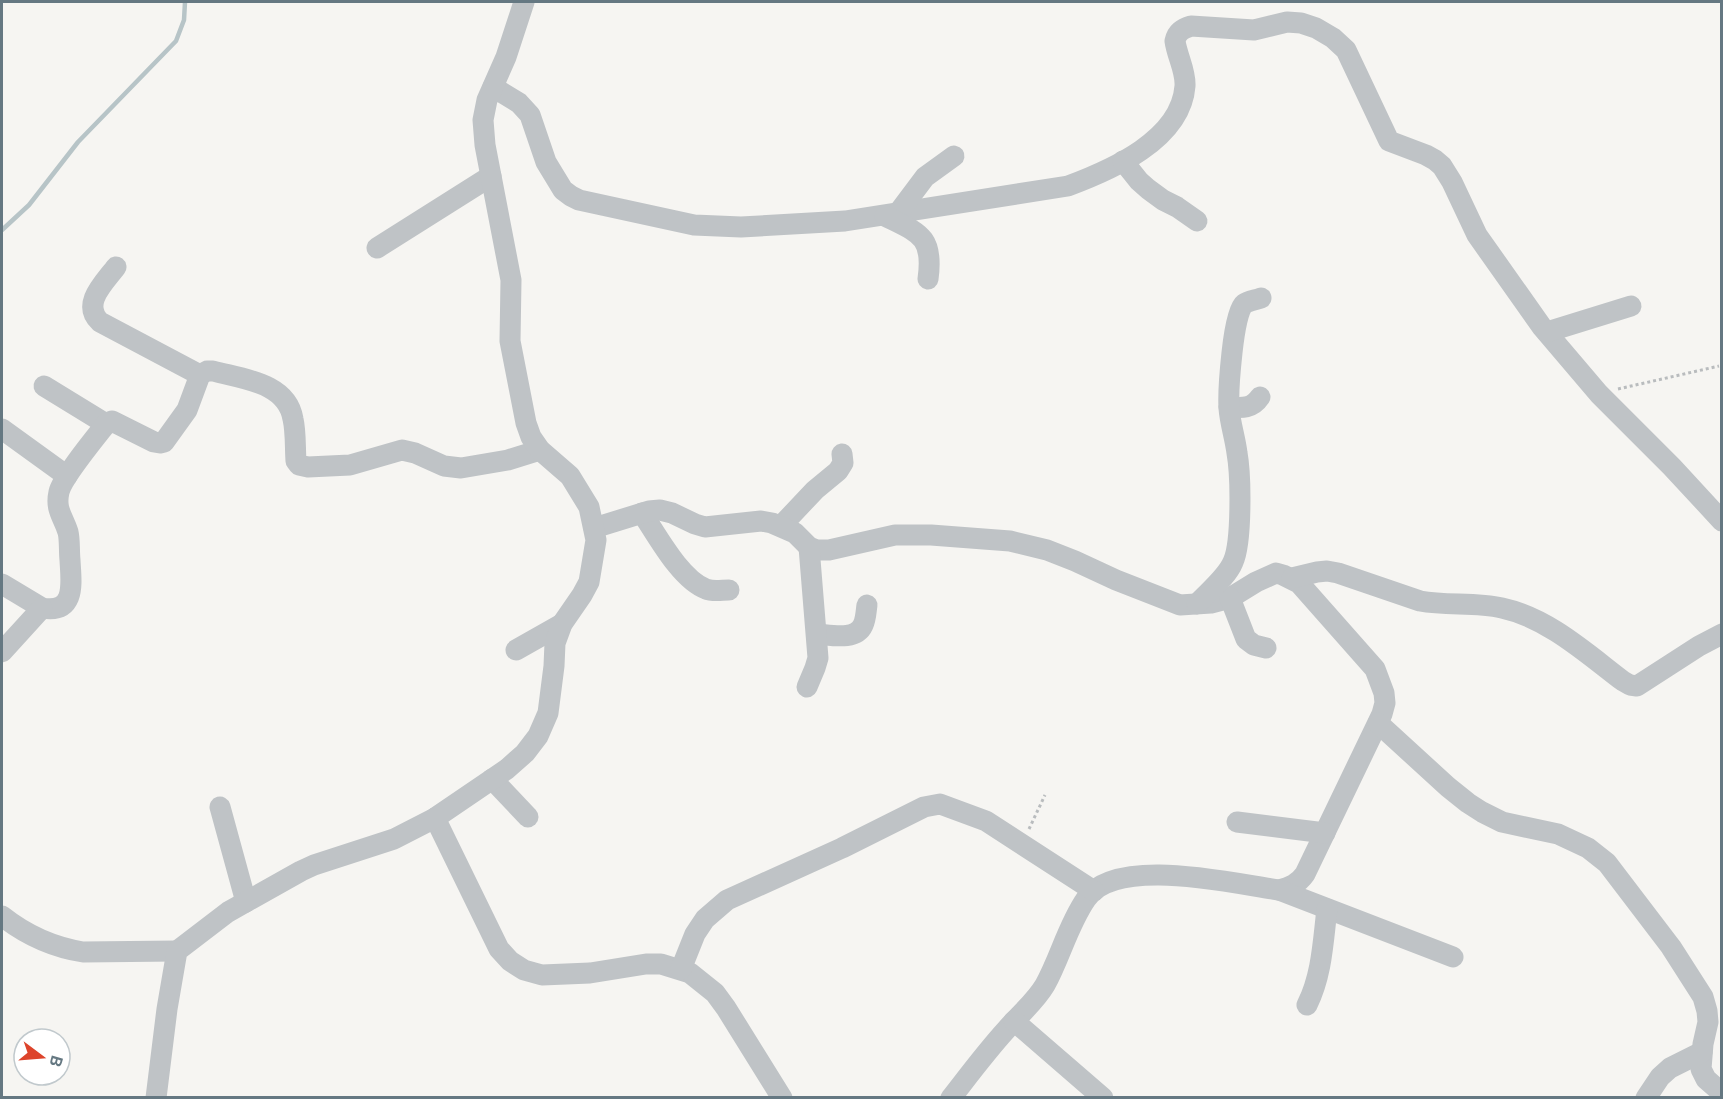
<svg xmlns="http://www.w3.org/2000/svg" width="1723" height="1099" font-family="'Public Sans',sans-serif">
  <style>
    .lines { fill: none; stroke-linecap: round; stroke-linejoin: round }
    .stream { stroke: #b7c4c7; stroke-width: 4.5 }
    .path { stroke: #b9bcbe; stroke-width: 3; stroke-dasharray: 3 3; stroke-linecap: butt }
    .minor { stroke: #bfc3c6; stroke-width: 21 }
  </style>
  <rect width="100%" height="100%" fill="#f6f5f2"/>
  <g class="lines">
    <!-- stream -->
    <polyline class="stream" points="2,230 29,205 78,142 176,41 184,20 185,2"/>
    <!-- path -->
    <g class="path">
      <polyline points="1618,389 1719,366"/>
      <polyline points="1029,829 1045,795"/>
    </g>
    <!-- minor -->
    <g class="minor">
      <path d="M 493,87 L 519,103 L 530,115 L 546,162 L 563,190 L 571,196 L 579,200 L 694,225 L 741,227 L 845,221 L 1068,186 C 1111,170 1181,140 1185,86 C 1186,71 1177,56 1175,41 C 1177,32 1182,29 1191,26 L 1254,30 L 1287,22 L 1301,23 L 1316,28 L 1333,38 L 1346,50 L 1389,141 L 1426,155 L 1435,160 L 1442,166 L 1452,182 L 1477,235 L 1542,327 L 1599,394 L 1672,467 L 1722,521"/>
      <polyline points="1123,161 1139,181 1148,189 1163,200 1177,207 1197,221"/>
      <polyline points="898,213 925,177 954,156"/>
      <path d="M 885,216 C 919,233 934,236 928,279"/>
      <polyline points="377,248 491,176"/>
      <path d="M 116,267 C 104,283 81,304 100,322 L 200,375"/>
      <polyline points="1547,332 1631,306"/>
      <polyline points="44,386 106,424"/>
      <path d="M 1229,407 C 1242,408 1252,409 1260,397"/>
      <polyline points="2,429 67,476"/>
      <path d="M 642,513 C 657,535 680,579 706,589 C 713,592 722,590 729,590"/>
      <polyline points="781,526 815,490 838,471 843,463 842,454"/>
      <path d="M 594,528 L 649,511 L 660,510 L 672,513 L 695,524 L 705,527 L 761,521 L 772,523 L 795,533 L 809,547 L 817,550 L 829,550 L 895,535 L 931,535 L 1010,541 L 1047,550 L 1075,561 L 1116,580 L 1180,605 L 1211,603 L 1230,598 L 1256,582 L 1276,573 L 1283,575 L 1299,583 L 1375,669 L 1384,693 L 1385,703 L 1382,714 L 1305,874 C 1298,884 1290,887 1279,890 C 1234,884 1116,855 1086,899 C 1068,925 1060,958 1045,985 C 1035,1002 1018,1016 1006,1030 C 986,1052 969,1075 951,1098"/>
      <path d="M 1292,578 L 1317,572 L 1327,571 L 1338,573 L 1420,601 C 1447,606 1475,602 1502,608 C 1548,618 1586,653 1623,681 L 1630,685 L 1637,686 L 1699,646 L 1722,634"/>
      <path d="M 2,584 L 42,608 C 77,614 71,582 70,560 C 69,551 70,540 68,532 C 63,516 55,510 59,492 C 62,478 95,438 106,424 L 112,421 L 154,442 L 160,443 L 164,442 L 187,410 L 200,375 L 207,371 L 213,371 C 242,379 287,382 293,419 C 296,432 295,447 296,461 L 299,465 L 308,467 L 350,465 L 402,450 L 415,453 L 444,466 L 461,468 L 508,460 L 540,450"/>
      <polyline points="1230,598 1246,639 1254,645 1266,648"/>
      <path d="M 1197,604 C 1208,592 1227,577 1233,562 C 1242,543 1241,475 1237,453 C 1235,437 1230,423 1229,408 C 1228,391 1233,312 1244,304 C 1248,301 1256,300 1261,298"/>
      <path d="M 817,634 C 831,635 856,641 863,625 C 866,619 866,611 867,605"/>
      <polyline points="516,650 562,624"/>
      <polyline points="2,652 42,608"/>
      <polyline points="807,687 815,668 818,658 809,547"/>
      <polyline points="1378,723 1448,787 1468,803 1482,812 1502,822 1558,834 1588,848 1607,863 1671,947 1703,997 1707,1011 1708,1022 1703,1044 1701,1069 1706,1079 1722,1093"/>
      <polyline points="492,779 528,817"/>
      <polyline points="220,807 246,902"/>
      <polyline points="435,818 499,949 510,961 524,970 542,975 590,973 646,964 661,964 690,973 715,993 726,1008 782,1098"/>
      <polyline points="1237,822 1325,833"/>
      <polyline points="1279,890 1453,957"/>
      <path d="M 2,916 C 26,935 52,947 83,952 L 177,951"/>
      <polyline points="681,969 695,934 705,919 727,900 842,848 924,807 940,804 986,821 1094,891"/>
      <path d="M 1307,1005 C 1322,975 1323,942 1327,909"/>
      <polyline points="1014,1021 1103,1098"/>
      <polyline points="156,1098 167,1009 177,951 228,912 301,871 314,865 394,839 435,818 507,769 525,753 538,736 548,713 554,666 555,643 562,624 582,595 589,582 596,540 589,507 570,476 540,450 531,437 526,423 510,341 511,280 485,145 483,120 487,100 506,57 524,2"/>
      <polyline points="1646,1098 1660,1077 1670,1068 1702,1052"/>
    </g>
  </g>
  <!-- border -->
  <rect width="1723" height="1099" fill="none" stroke="#657882" stroke-width="6"/>
  <!-- north arrow -->
  <g transform="translate(42 1057) rotate(106)"><circle r="28" fill="#ffffff" stroke="#c1c9cd" stroke-width="1.5"/>
  <path d="M0-4.5L10 22L0 15L-10 22Z" fill="#dd442b"/>
  <text y="-9" font-size="16" font-weight="bold" text-anchor="middle" fill="#657882">B</text>
  </g>
</svg>
